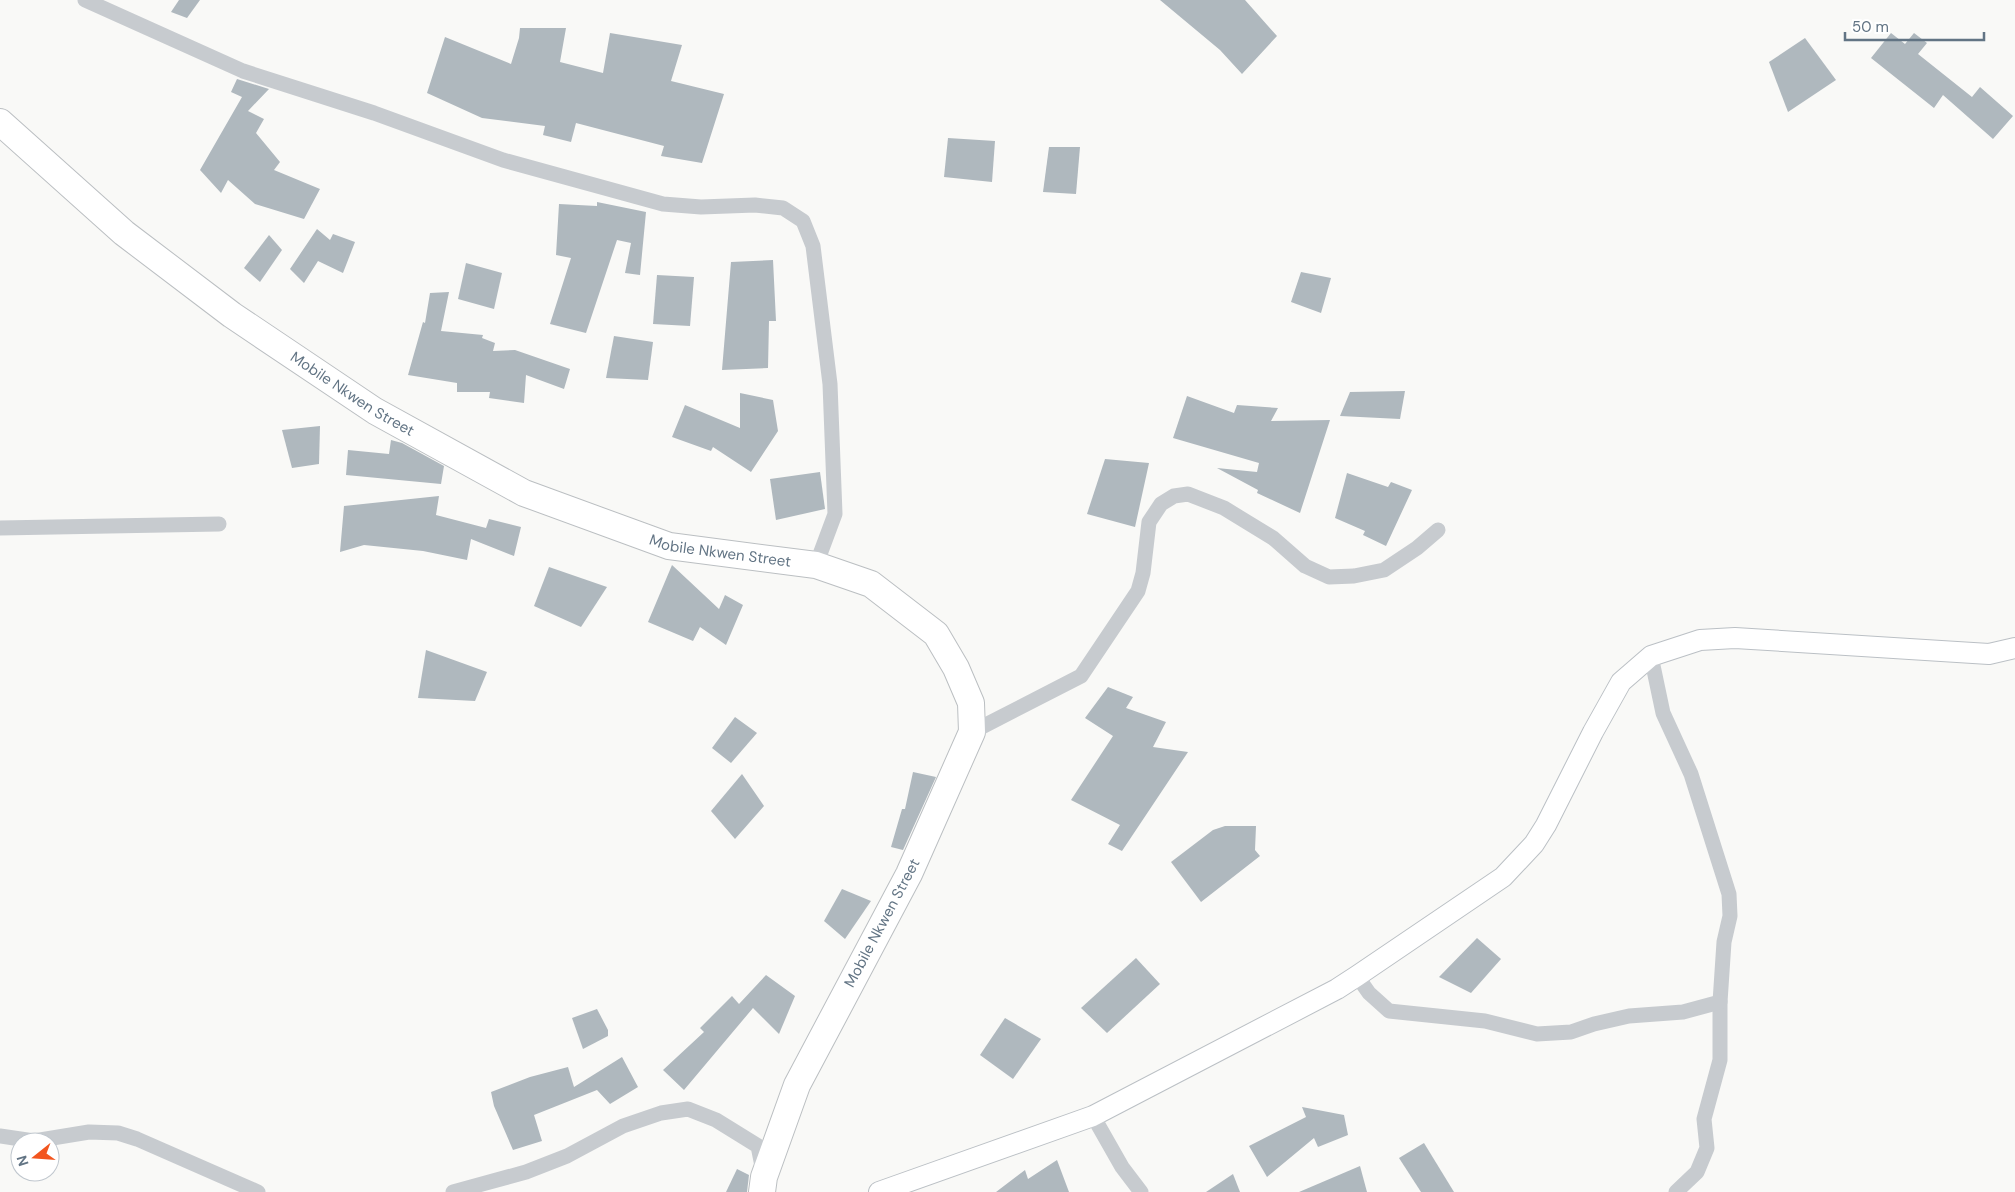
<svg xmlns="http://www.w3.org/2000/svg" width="2015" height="1192" font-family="'DM Sans',sans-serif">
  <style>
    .building { fill: #afb8be }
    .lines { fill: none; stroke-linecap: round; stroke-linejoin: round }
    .secondary-casing { stroke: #bbc0c5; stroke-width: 22 }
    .highway-casing { stroke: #bbbfc2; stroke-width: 28 }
    .street { stroke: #c7cbcf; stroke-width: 15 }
    .secondary { stroke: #fff; stroke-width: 20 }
    .highway { stroke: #fff; stroke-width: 26 }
    .labels { text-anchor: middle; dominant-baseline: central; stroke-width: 5; stroke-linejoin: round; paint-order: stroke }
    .street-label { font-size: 15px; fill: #627484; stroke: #fff }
  </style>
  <rect width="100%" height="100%" fill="#f9f9f7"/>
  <!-- building -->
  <g class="building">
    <polygon points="179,0 200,0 187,18 171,12"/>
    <polygon points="1160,0 1245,0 1277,36 1242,74 1220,50"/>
    <polygon points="520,28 566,28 560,62 603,73 610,33 682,45 671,81 724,94 702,163 661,156 664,146 576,123 571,142 543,135 545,126 482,118 427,93 445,37 511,64 519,38"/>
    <polygon points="1891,33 1905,44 1914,33 1927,43 1918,54 1972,97 1980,87 2013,116 1993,139 1943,95 1934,108 1871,58"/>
    <polygon points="1805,38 1836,80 1788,112 1769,62"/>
    <polygon points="237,79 269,89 248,111 264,119 256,133 280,162 274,170 320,189 304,219 255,204 228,180 221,193 200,170 242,97 231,92"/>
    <polygon points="948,138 995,141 992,182 944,177"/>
    <polygon points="1049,147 1080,147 1076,194 1043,192"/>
    <polygon points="597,202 646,212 640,275 625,273 631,243 617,240 586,333 550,324 571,258 556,255 559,204 597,206"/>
    <polygon points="317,229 330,240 333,234 355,242 343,273 318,261 304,283 290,269"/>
    <polygon points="269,235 282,250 260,282 244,268"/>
    <polygon points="773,260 776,321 769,321 768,368 722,370 731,262"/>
    <polygon points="466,263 502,273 494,309 458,299"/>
    <polygon points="1301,272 1331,278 1321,313 1291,302"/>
    <polygon points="657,275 694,277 690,326 653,324"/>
    <polygon points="449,292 441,331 483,335 482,338 495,343 493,351 515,350 570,369 564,389 526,375 524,403 489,398 490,392 457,392 457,383 408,375 423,322 425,323 430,293"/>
    <polygon points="614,336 653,342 648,380 606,378"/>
    <polygon points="1405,391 1400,419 1340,416 1350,392"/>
    <polygon points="740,393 773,400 778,431 751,472 713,447 711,451 672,437 685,405 740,428"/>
    <polygon points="1187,396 1234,413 1237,405 1278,408 1271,421 1330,420 1300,513 1257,493 1258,490 1217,468 1257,472 1259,463 1173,438"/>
    <polygon points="320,426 319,464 292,468 282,430"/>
    <polygon points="391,440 402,443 444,466 441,484 346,475 348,450 389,454"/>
    <polygon points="1105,459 1149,463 1135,527 1087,514"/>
    <polygon points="820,472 825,509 776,520 770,479"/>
    <polygon points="1347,473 1388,487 1391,482 1412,490 1386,546 1363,535 1365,531 1335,518"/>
    <polygon points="439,496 436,515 486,528 489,519 521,527 514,556 471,539 467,560 423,551 364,545 340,552 344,506"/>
    <polygon points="672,565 719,609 725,595 743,605 726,645 700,627 693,641 648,622"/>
    <polygon points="549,567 607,587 581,627 534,606"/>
    <polygon points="426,650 487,672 475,701 418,698"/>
    <polygon points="1108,687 1133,697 1126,708 1166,722 1153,747 1188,752 1122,851 1108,844 1120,825 1071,800 1113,736 1085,718"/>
    <polygon points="735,717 757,733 731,763 712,748"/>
    <polygon points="913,772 936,777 903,850 891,847 902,809 905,809"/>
    <polygon points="742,774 764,806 735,839 711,811"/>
    <polygon points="1225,826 1256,826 1255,850 1260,856 1201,902 1171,862 1213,830"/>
    <polygon points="842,889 871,901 845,939 824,921"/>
    <polygon points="1477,938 1501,959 1471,993 1439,977"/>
    <polygon points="1136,958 1160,984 1107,1033 1081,1008"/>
    <polygon points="766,975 795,996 779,1034 753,1008 684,1090 663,1070 704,1032 700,1028 732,996 739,1004"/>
    <polygon points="597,1009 608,1030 608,1036 583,1049 572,1018"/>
    <polygon points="1005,1018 1041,1039 1013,1079 980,1055"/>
    <polygon points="622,1057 638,1087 610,1104 597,1090 534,1115 542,1141 513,1150 494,1106 491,1092 530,1077 568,1067 574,1087"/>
    <polygon points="1302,1107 1344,1115 1348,1135 1318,1147 1314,1138 1267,1177 1249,1146 1306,1117"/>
    <polygon points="1424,1143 1454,1192 1421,1192 1399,1158"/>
    <polygon points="1057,1160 1069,1192 996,1192 1025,1170 1028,1179"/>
    <polygon points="1360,1166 1367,1192 1299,1192"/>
    <polygon points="737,1169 749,1175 747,1192 726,1192"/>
    <polygon points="1233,1174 1240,1192 1206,1192"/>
  </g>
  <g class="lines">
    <!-- secondary casing -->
    <g class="secondary-casing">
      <polyline id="secondary" points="879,1192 1093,1116 1337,989 1357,976 1503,877 1534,844 1546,825 1593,732 1621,682 1651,656 1700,640 1735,638 1989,654 2015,648"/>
    </g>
    <!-- highway casing -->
    <g class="highway-casing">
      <g id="highway">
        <path id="s1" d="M 0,122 L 124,233 L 232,315 L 375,411 L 524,493 L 669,546 L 816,565 L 871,584 L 936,634 L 956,668 L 971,703 L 972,732 L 909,874 L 797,1085 L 764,1177 L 762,1192"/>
      </g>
    </g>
    <!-- street -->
    <g class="street">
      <polyline points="85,0 243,71 374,113 503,160 663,204 701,207 755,205 783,208 803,221 813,246 830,384 835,514 816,565"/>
      <polyline points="0,528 219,524"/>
      <polyline points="1651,656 1663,713 1691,774 1729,894 1730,916 1724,942 1720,1002 1720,1060 1704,1119 1707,1148 1697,1172 1676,1192"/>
      <polyline points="972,732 1081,676 1138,591 1143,573 1149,522 1161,504 1174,496 1188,494 1224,508 1273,538 1305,566 1329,577 1354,576 1384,570 1417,548 1438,530"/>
      <polyline points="1357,976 1369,993 1389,1011 1485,1021 1537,1034 1571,1032 1594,1024 1629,1016 1683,1012 1720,1002"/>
      <polyline points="1093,1116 1122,1167 1141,1192"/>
      <polyline points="0,1136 34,1141 89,1132 118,1133 137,1139 258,1192"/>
      <polyline points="453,1192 526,1172 567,1156 623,1126 661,1113 688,1109 716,1120 758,1146 763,1171"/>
    </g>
    <!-- secondary -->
    <use href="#secondary" class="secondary"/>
    <!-- highway -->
    <use href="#highway" class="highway"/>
  </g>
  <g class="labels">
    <!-- street labels -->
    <g class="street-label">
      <text stroke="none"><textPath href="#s1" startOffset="446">Mobile Nkwen Street</textPath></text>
      <text stroke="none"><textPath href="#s1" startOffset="850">Mobile Nkwen Street</textPath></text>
      <text transform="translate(882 923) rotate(-62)">Mobile Nkwen Street</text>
    </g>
  </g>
  <!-- north arrow -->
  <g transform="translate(35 1157) rotate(253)"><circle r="24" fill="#ffffff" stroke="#c0c7ce"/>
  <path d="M0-4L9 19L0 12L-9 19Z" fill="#f2551e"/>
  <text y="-8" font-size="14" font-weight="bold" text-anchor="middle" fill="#627484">N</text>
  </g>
  <!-- scale -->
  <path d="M1845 32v8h139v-8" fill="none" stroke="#627484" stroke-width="2.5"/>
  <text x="1852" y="32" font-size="15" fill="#627484" stroke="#ffffff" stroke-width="4" paint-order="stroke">50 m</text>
</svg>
